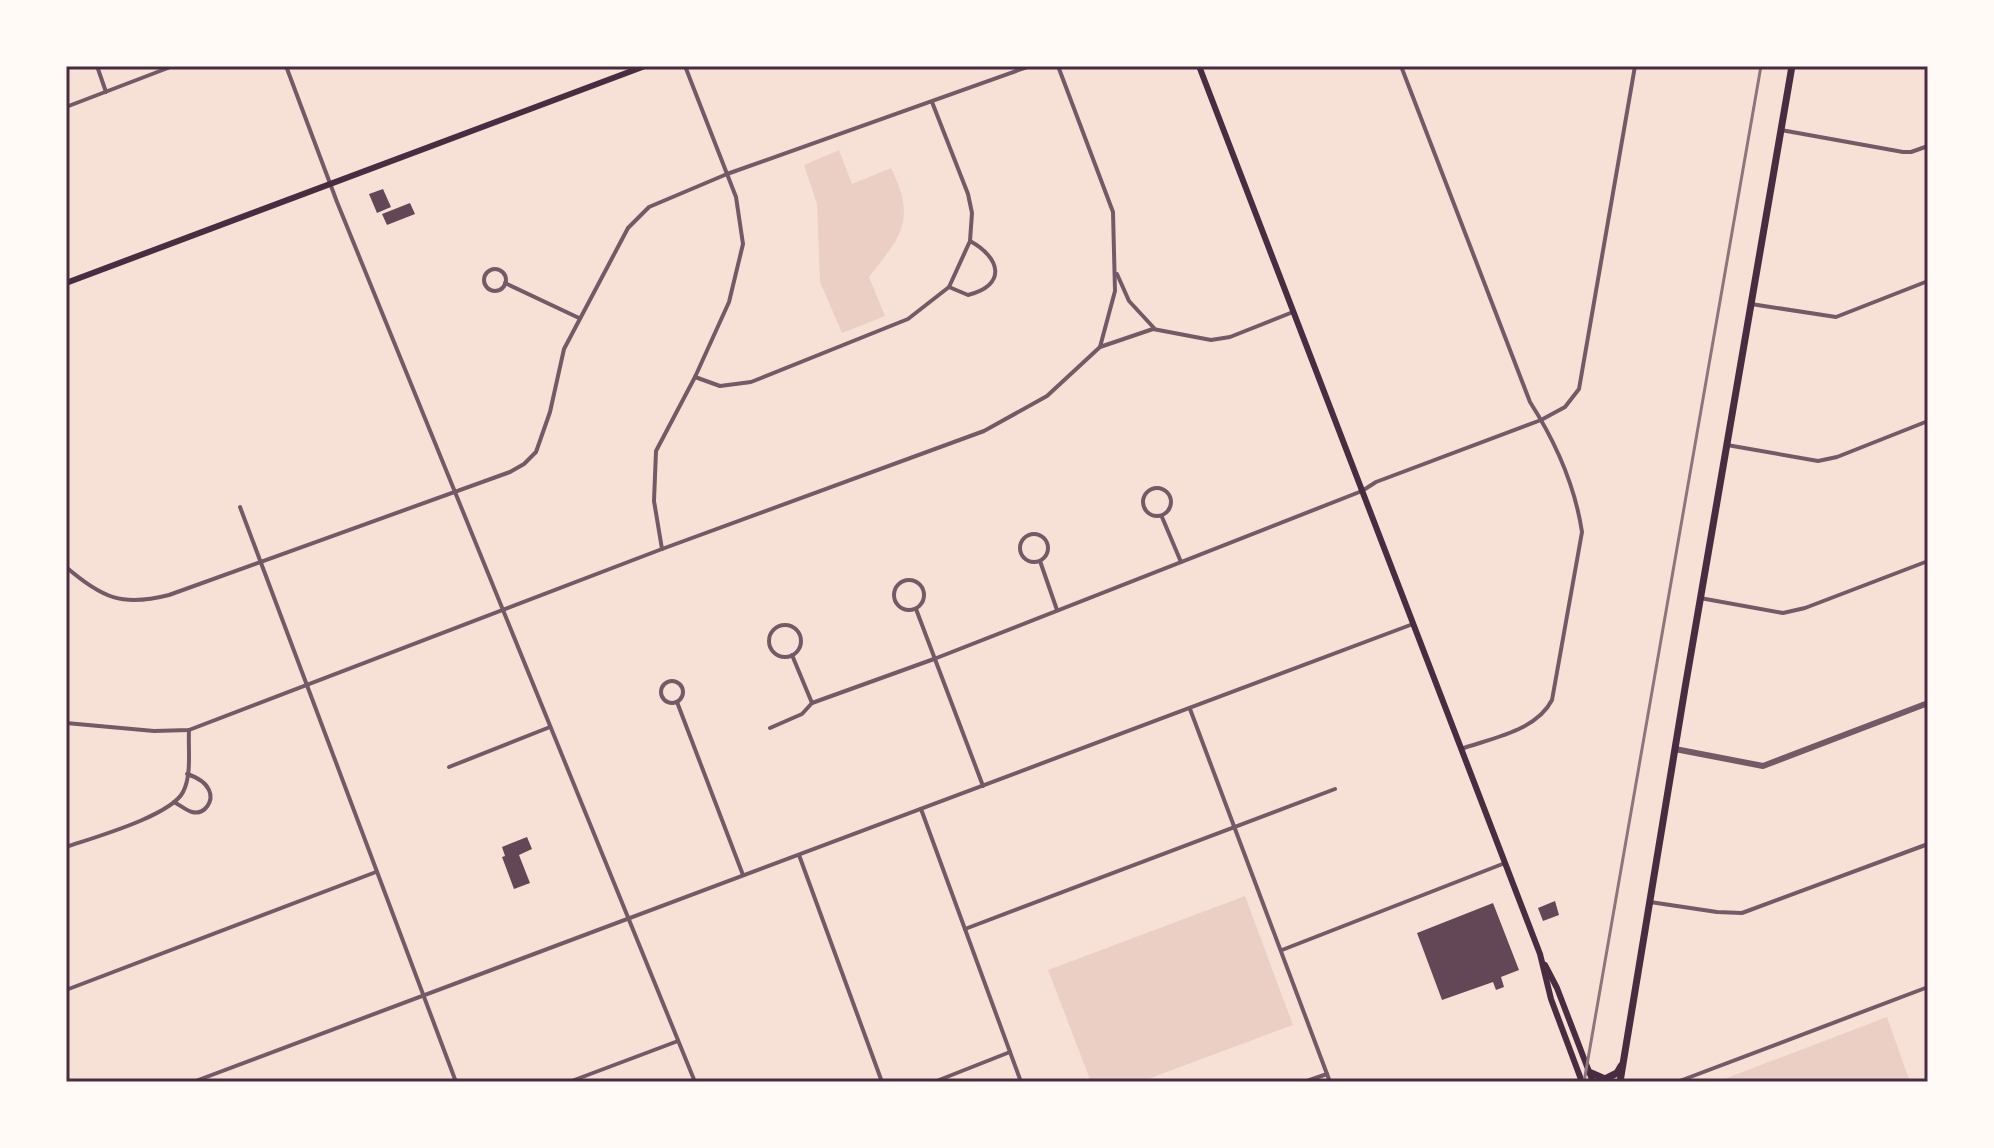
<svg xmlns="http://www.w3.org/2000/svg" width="1994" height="1148" font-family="Literata,serif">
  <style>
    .green { fill: #ebcfc5 }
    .building { fill: #644757 }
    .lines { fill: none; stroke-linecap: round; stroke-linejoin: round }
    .minor { stroke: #755966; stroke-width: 4 }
    .tertiary { stroke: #755966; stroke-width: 6 }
    .secondary { stroke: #4a2c40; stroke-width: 6 }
    .primary { stroke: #4a2c40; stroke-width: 7 }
    .rail { stroke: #8f747c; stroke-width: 3 }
    .neatline { fill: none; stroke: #4a2c40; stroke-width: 3 }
  </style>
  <rect width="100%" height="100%" fill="#f7e1d7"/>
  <!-- green -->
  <g class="green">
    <path d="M 839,150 L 852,184 L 891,168 C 917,220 901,236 869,277 L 885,316 L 842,333 L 820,282 L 817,204 L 804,165 Z"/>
    <polygon points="1245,896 1293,1025 1140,1082 1091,1082 1048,970"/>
    <polygon points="1887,1017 1910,1082 1716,1082"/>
  </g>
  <!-- building -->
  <g class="building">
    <polygon points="383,189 391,207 377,213 369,194"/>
    <polygon points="410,203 415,214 387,225 382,214"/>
    <polygon points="527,837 532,849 519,855 530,883 514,889 502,857 505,856 502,847"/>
    <polygon points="1555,901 1559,915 1543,921 1538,908"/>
    <polygon points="1493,903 1519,970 1501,977 1504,987 1496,990 1493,982 1442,1000 1417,933"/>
  </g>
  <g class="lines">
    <!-- minor -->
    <g class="minor">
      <polyline points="97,66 106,92"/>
      <polyline points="286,66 337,202 695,1082"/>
      <polyline points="1058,66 1113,212 1115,291 1100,347"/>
      <path d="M 1401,66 L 1530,402 C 1555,441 1575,486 1582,532 L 1552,700 C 1536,731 1492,738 1461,749"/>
      <polyline points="66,107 173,66"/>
      <polyline points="1781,130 1903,152 1911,152 1928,146"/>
      <circle cx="495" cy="280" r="11"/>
      <polyline points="1117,274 1129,301 1154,328"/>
      <polyline points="505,283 579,318"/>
      <path d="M 949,287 L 968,295 C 1007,285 1001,258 970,241"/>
      <polyline points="1751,304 1836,317 1928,281"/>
      <polyline points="695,377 720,386 751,382 908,319 949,287 970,241 972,213 968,194 932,102"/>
      <polyline points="1727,445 1818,461 1837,457 1928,421"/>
      <circle cx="1157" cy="502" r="14"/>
      <polyline points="240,507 456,1082"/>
      <polyline points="1162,517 1181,562"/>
      <circle cx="1034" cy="548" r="14"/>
      <polyline points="662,549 654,501 656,451 695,377 729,302 743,244 736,197 685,66"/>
      <polyline points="1040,561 1057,610"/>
      <path d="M 66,567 C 102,598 122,607 169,595 L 510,472 L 524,464 L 536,452 L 550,412 L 564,349 L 628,228 L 649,207 L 727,174 L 1030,66"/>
      <circle cx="909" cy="595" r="15"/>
      <polyline points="1700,598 1783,613 1805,608 1928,561"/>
      <polyline points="916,609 983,786"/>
      <circle cx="785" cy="641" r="16"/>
      <polyline points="792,655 812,703"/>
      <circle cx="672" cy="692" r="11"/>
      <polyline points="677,702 743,875"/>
      <polyline points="1190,709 1330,1082"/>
      <polyline points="66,723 154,731 189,730 662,549 984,431 1047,396 1100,347 1153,329 1211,340 1230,337 1293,312"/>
      <polyline points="770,728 802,714 812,703 934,659 1362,491 1376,482 1541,420 1565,407 1579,389 1635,66"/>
      <polyline points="449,767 550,727"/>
      <path d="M 174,802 C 180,805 187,811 192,812 C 205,815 214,801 209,790 C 205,781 196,777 187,774"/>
      <polyline points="921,809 1021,1082"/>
      <path d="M 66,847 C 92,838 171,816 183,792 C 192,775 188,749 189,730"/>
      <polyline points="799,855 882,1082"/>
      <polyline points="1650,902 1717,912 1742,913 1928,844"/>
      <polyline points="965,929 1335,789"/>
      <polyline points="1282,950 1505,863"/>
      <polyline points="66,990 376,872"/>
      <polyline points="193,1082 1413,624"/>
      <polyline points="569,1082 678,1041"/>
      <polyline points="934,1082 1010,1052"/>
      <polyline points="1304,1082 1327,1074"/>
      <polyline points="1677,1082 1928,987"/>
    </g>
    <!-- tertiary -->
    <polyline class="tertiary" points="1675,749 1763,766 1928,703"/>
    <!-- secondary -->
    <g class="secondary">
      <polyline points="1199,66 1540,954 1551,999 1582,1082"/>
      <polyline points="66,283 645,66"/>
      <polyline points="1545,965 1557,988 1593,1082"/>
    </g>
    <!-- primary -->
    <g class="primary">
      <polyline points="1589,1072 1605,1079 1617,1073 1621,1066"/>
      <polyline points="1620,1082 1685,688 1792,66"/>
    </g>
    <!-- rail -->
    <polyline class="rail" points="1584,1082 1761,66"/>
  </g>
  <!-- border -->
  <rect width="1994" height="1148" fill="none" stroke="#fffaf5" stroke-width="136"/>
  <rect x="68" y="68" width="1858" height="1012" class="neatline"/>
</svg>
